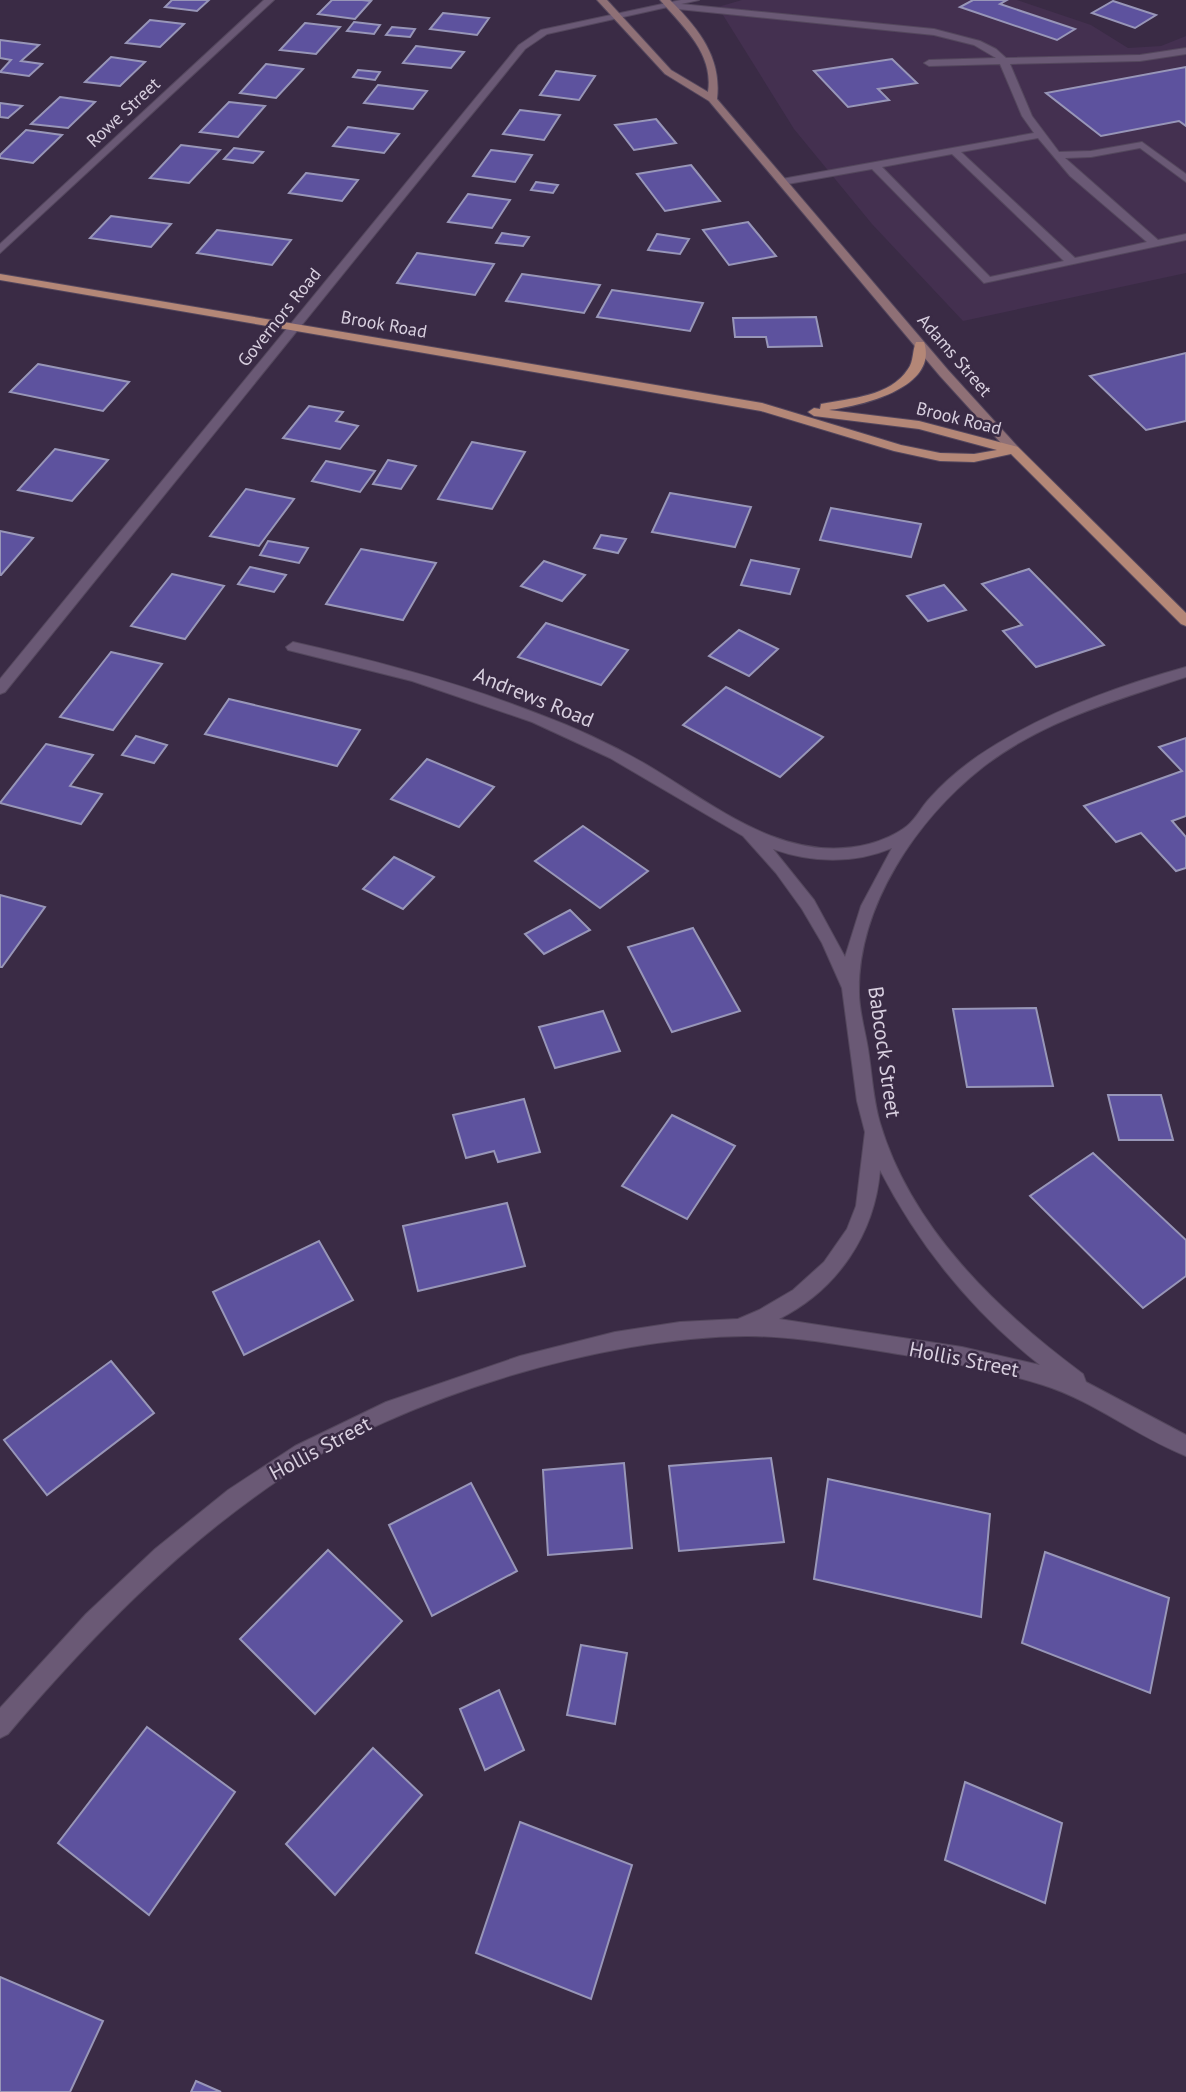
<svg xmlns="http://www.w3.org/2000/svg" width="1186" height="2092" font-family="'PT Sans',sans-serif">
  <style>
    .built { fill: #443050 }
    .building { fill: #5d529e; stroke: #9896b8; stroke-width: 2 }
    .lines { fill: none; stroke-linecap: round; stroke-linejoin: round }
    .service-casing { stroke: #54475d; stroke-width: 2 }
    .minor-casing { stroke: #54475d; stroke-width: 2 }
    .secondary-casing { stroke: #54475d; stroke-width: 2 }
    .primary-casing { stroke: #54475d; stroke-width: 2 }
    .service { fill: #6a5975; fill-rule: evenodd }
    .minor { fill: #6a5975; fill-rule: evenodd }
    .secondary { fill: #8f7076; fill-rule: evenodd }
    .primary { fill: #b48777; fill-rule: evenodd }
    .labels { text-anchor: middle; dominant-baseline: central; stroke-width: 5; stroke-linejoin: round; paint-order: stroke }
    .far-street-label { font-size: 18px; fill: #d8cfdf; stroke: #3a2b45 }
    .street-label { font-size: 21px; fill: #d8cfdf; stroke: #3a2b45 }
  </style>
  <rect width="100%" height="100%" fill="#3a2b45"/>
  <!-- built -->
  <polygon class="built" points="742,0 1017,0 1091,25 1128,48 1161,46 1186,36 1186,273 963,321 872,224 794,129 718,7"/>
  <!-- building -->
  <g class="building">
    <polygon points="172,0 209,0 197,11 165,7"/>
    <polygon points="332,0 362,0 371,1 355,19 318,14"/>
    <polygon points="973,0 1007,0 1000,4 1075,29 1057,40 960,7"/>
    <polygon points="1113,1 1156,15 1135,28 1092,13"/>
    <polygon points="443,13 489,18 477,35 430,29"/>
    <polygon points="150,20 184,24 160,47 126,43"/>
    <polygon points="354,22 380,25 374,34 347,31"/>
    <polygon points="305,23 340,27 316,54 280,50"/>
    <polygon points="392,27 415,29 410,37 386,35"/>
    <polygon points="0,40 39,45 21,61 42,64 29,76 0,72 11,60 0,58"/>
    <polygon points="416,46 464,52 451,68 403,63"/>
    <polygon points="111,57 145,62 120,86 85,82"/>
    <polygon points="892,59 917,83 878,89 889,100 848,107 814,71"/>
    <polygon points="266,64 303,69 276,98 240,93"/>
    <polygon points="1186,67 1186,126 1179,121 1101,136 1046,93"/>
    <polygon points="358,70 380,72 375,80 353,77"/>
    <polygon points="556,71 595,76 579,100 540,95"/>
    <polygon points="378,85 427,91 413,109 364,103"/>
    <polygon points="60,97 95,102 68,128 31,124"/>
    <polygon points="229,102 265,106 238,137 200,132"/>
    <polygon points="0,103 22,106 8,118 0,117"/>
    <polygon points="520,110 560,115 544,140 503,134"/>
    <polygon points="656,119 676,143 634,150 615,125"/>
    <polygon points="348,127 399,134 384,153 333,146"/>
    <polygon points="26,130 62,135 33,163 0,158 0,155"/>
    <polygon points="181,145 220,150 189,183 150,178"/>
    <polygon points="234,148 263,152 253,163 224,159"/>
    <polygon points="491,150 532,155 515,182 473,176"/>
    <polygon points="691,165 720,201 665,211 637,174"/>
    <polygon points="306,173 358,180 342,201 289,193"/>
    <polygon points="536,182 558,185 553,193 531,190"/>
    <polygon points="468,194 510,200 492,228 448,222"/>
    <polygon points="111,216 171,224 151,247 90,238"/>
    <polygon points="748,222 776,256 729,265 703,230"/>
    <polygon points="217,230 291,240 272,265 197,253"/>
    <polygon points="502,233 529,237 523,246 496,243"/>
    <polygon points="657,234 689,239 680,254 648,250"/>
    <polygon points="417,253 494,264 475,295 397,283"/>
    <polygon points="522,274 600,285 584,313 506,301"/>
    <polygon points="612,290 703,303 690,331 597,317"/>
    <polygon points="816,317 822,346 768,347 766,337 735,337 733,318"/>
    <polygon points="1186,353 1186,421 1146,430 1090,376"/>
    <polygon points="38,364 129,382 103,411 10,392"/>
    <polygon points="309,406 343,412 336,421 358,426 340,449 283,438"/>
    <polygon points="472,442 525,452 492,509 438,499"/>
    <polygon points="55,449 108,460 72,501 18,490"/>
    <polygon points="388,460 416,466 401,489 373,484"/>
    <polygon points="326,461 375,471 360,492 312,481"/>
    <polygon points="246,489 294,499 259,546 210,536"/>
    <polygon points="670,493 751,507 735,547 652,532"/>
    <polygon points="831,508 921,524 911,557 820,540"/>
    <polygon points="0,531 33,538 1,575 0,575"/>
    <polygon points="601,535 626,539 618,553 594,548"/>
    <polygon points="268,541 308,548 299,563 260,555"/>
    <polygon points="361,549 436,563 403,620 326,604"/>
    <polygon points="751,560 799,569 790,594 741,585"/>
    <polygon points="544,561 585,575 562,601 521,586"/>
    <polygon points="250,567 286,575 274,592 238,584"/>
    <polygon points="1029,569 1104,645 1036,667 1003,631 1022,625 982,584"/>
    <polygon points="172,574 224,586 185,639 131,626"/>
    <polygon points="944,585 966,610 928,621 907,596"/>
    <polygon points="546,623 628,650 601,685 518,657"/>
    <polygon points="739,630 778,649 749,676 709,656"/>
    <polygon points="111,652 162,664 113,730 60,717"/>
    <polygon points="726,687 823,737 780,777 683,725"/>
    <polygon points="229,699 360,730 337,766 205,734"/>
    <polygon points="136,736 167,745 154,763 122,755"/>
    <polygon points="1186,738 1186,816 1172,821 1186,837 1186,868 1176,871 1141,833 1116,842 1084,806 1182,771 1159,747"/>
    <polygon points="46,744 93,755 70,786 102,794 81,824 0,803"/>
    <polygon points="427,759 494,787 459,827 391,799"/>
    <polygon points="583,826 648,871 600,908 535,861"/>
    <polygon points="394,857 434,877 403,909 363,889"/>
    <polygon points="0,895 45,907 2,967 0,967"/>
    <polygon points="570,910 590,930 544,954 525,934"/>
    <polygon points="693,928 740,1011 672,1032 628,947"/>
    <polygon points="1036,1008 1053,1086 967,1087 953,1009"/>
    <polygon points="603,1011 620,1051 555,1068 539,1027"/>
    <polygon points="1108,1095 1161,1095 1173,1140 1119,1140"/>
    <polygon points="524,1099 540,1152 498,1162 494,1151 466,1158 453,1115"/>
    <polygon points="672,1115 735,1146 687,1219 622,1186"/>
    <polygon points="1093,1153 1186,1240 1186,1276 1143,1308 1030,1196"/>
    <polygon points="507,1203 525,1266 418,1291 403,1226"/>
    <polygon points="319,1241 353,1300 244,1355 213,1292"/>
    <polygon points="111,1361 154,1413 47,1495 4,1440"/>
    <polygon points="771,1458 784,1542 679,1551 669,1466"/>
    <polygon points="624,1463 632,1548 548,1555 543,1470"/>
    <polygon points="828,1479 990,1514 981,1617 814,1579"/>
    <polygon points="471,1483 517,1571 432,1616 389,1525"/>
    <polygon points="328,1550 402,1621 315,1714 240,1639"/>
    <polygon points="1045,1552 1169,1598 1150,1693 1022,1643"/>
    <polygon points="581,1645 627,1653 615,1724 567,1715"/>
    <polygon points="499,1690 524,1750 485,1770 460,1709"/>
    <polygon points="147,1727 235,1792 149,1915 58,1843"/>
    <polygon points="373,1748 422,1795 335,1895 286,1844"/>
    <polygon points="965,1782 1062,1823 1045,1903 945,1860"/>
    <polygon points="520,1822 632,1865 591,1999 476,1953"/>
    <polygon points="0,1977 103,2021 70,2092 0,2092"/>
    <polygon points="196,2081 221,2092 191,2092"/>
  </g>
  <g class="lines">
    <!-- service casing -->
    <g class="service-casing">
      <path id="service" d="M 671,3 L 934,29 L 980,41 L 996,49 L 1006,58 L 1140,55 L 1186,48 L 1186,54 L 1140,61 L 1010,64 L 1032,116 L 1059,152 L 1091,151 L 1142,142 L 1186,174 L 1186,182 L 1140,148 L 1091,157 L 1065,158 L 1158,240 L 1186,234 L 1186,240 L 984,283 L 872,169 L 782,185 L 777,182 L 782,179 L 1034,133 L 1022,116 L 1000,64 L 929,66 L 924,63 L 929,60 L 996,58 L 974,45 L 934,35 L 668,8 L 668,4 ZM 1038,138 L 1070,176 L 1147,242 L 1075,258 L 961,152 ZM 952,154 L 1064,261 L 990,277 L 882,167 Z"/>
    </g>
    <!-- minor casing -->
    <g class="minor-casing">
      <g id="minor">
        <polygon points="264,0 274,0 0,253 0,244"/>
        <polygon points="681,0 699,0 547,34 525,49 5,692 0,694 0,679 519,45 541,30"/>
        <path d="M 293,642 C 377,661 461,683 541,715 C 576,728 610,744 642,762 C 711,802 783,866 869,844 C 881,841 897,834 907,826 C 916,819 922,806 930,798 C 944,782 961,768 978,756 C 1040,714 1114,687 1186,667 L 1186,677 C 1117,700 1042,721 983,767 C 917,819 858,905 859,992 C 859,1011 865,1030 868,1049 C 872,1074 873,1099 880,1123 C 911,1228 998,1311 1083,1374 L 1086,1382 L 1186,1435 L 1186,1456 C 1136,1436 1094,1401 1043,1385 C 992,1369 939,1361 886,1352 C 840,1345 794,1336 747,1336 C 601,1337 401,1398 280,1479 C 176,1549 89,1639 8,1734 L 0,1738 L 0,1708 L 86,1614 L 155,1549 L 228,1490 L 295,1446 L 386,1402 L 520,1356 L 615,1332 L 680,1322 L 738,1319 L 759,1310 L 793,1290 L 824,1262 L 847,1229 L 856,1206 L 865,1132 L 857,1101 L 842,988 L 822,943 L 802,909 L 776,873 L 743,836 L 610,758 L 532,722 L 412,681 L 288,650 L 286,647 ZM 892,848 L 861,906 L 845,957 L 814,900 L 773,849 C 812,863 854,864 892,848 ZM 880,1170 C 919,1246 973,1312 1040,1365 L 962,1347 L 779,1319 C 837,1290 875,1234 880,1170 Z"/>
      </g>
    </g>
    <!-- secondary casing -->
    <g class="secondary-casing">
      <path id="secondary" d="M 597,0 L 607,0 L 671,70 L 708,92 C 714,53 683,27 660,0 L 670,0 C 698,28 722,57 717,99 L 948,370 L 1018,447 L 1018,453 L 1010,453 L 940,376 L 709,101 L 665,74 Z"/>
    </g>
    <!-- primary casing -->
    <g class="primary-casing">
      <path id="primary" d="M 0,274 L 762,403 L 901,445 L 940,453 L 974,454 L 997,450 L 919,429 L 814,416 L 808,412 L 814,408 L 820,409 L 821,404 C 850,398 890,397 908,369 C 914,361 912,351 916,342 L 924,342 C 939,388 861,406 829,410 L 919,421 L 1018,447 L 1186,613 L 1186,626 L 1181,624 L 1011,454 L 974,462 L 940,461 L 894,451 L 761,411 L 0,280 Z"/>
    </g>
    <!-- service -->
    <use href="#service" class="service"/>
    <!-- minor -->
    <use href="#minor" class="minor"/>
    <!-- secondary -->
    <use href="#secondary" class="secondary"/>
    <!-- primary -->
    <use href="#primary" class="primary"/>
  </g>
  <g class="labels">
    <!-- far-street labels -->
    <g class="far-street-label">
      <text transform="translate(123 112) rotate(-43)">Rowe Street</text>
      <text transform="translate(279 317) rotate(-51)">Governors Road</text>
      <text transform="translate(384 324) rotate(10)">Brook Road</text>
      <text transform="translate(955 355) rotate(49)">Adams Street</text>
      <text transform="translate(959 418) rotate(14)">Brook Road</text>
    </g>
    <!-- street labels -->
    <g class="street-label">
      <text transform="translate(534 697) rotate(22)">Andrews Road</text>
      <text transform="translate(885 1052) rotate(82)">Babcock Street</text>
      <text transform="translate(964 1359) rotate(11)">Hollis Street</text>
      <text transform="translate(320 1448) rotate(-28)">Hollis Street</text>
    </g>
  </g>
</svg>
